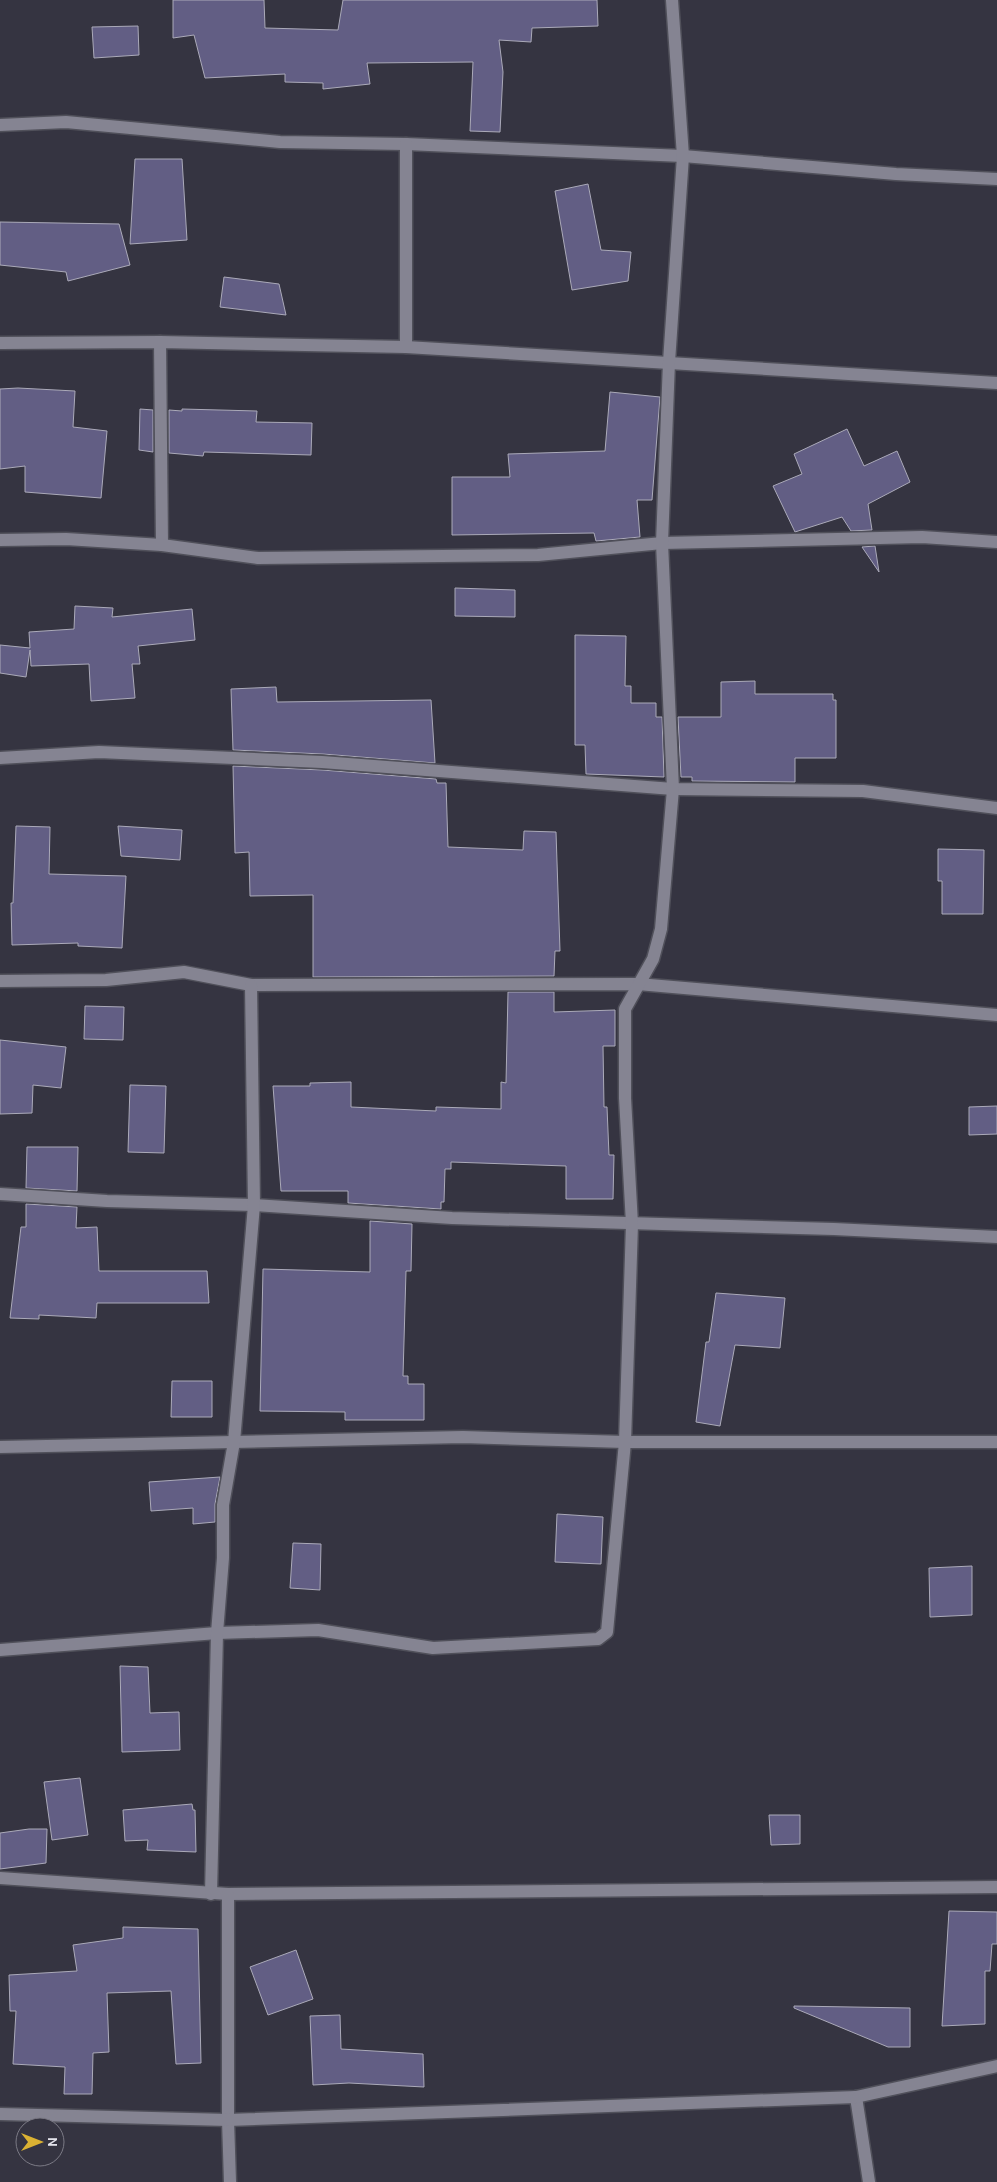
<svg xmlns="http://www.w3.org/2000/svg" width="997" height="2182" font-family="Karla,sans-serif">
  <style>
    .building { fill: #625e84; stroke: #abaab9 }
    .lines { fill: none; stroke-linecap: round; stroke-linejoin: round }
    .minor-casing { stroke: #50505a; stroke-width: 15 }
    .minor { stroke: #858492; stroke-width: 12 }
  </style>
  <rect width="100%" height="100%" fill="#353441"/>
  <!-- building -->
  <g class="building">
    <polygon points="173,0 264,0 265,28 338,30 343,0 597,0 598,26 532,28 531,42 499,40 503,72 500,132 470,131 473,62 367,63 370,84 323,89 323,83 285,82 285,74 205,78 194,35 173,38"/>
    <polygon points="138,26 139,55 94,58 92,27"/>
    <polygon points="135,159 182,159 187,240 130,244"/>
    <polygon points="588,184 601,250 631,252 628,281 572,290 555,191"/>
    <polygon points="0,222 119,224 130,265 68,281 66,272 0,265"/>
    <polygon points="224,277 279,284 286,315 220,307"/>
    <polygon points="18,388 75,391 73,427 107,431 101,498 25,492 25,466 0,469 0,389"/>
    <polygon points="610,392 660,397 652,500 637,500 640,537 596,541 594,533 452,535 452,477 510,477 508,454 605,451"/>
    <polygon points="140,409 153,410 153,452 139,450"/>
    <polygon points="182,409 257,411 256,422 312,423 311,455 204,452 203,456 169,453 169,410 182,411"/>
    <polygon points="847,429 864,466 897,451 910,482 868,504 872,530 851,531 842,517 795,532 773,486 802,474 794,454"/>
    <polygon points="875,546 879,572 862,547"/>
    <polygon points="455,588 515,590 515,617 455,616"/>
    <polygon points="75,606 113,608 112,617 192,609 195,640 138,646 140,664 132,664 135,698 91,701 89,664 31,666 30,650 26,677 0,673 0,645 30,648 29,632 74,629"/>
    <polygon points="575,635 626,636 625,686 631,686 631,703 656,703 656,717 662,717 664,777 586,774 585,745 575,745"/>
    <polygon points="755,681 755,694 833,694 833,700 836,700 836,758 795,758 795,782 692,781 692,777 681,777 678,717 721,717 721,682"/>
    <polygon points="276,687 277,702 431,700 435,763 323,754 233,750 231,689"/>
    <polygon points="233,766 322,770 436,779 437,783 446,783 448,847 523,850 524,831 556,832 560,951 555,951 554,976 313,977 313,895 250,896 249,852 235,853"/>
    <polygon points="16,826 50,827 49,874 126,876 122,948 78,946 78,943 12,945 11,903 13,903"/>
    <polygon points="118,826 182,830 180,860 121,856"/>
    <polygon points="938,849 984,850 983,914 942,914 942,881 938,881"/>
    <polygon points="508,992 554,992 554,1012 615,1010 615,1046 603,1046 604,1107 607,1107 609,1155 614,1155 613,1199 566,1199 566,1166 451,1162 451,1169 445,1169 444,1202 441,1202 441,1209 348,1203 348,1191 281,1191 273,1086 310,1086 310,1083 351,1082 351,1107 436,1111 436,1107 501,1109 501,1082 506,1083"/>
    <polygon points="85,1006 124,1007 123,1040 84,1039"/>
    <polygon points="0,1040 66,1047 61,1088 33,1085 32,1113 0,1114"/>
    <polygon points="130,1085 166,1086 164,1153 128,1152"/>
    <polygon points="997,1106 997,1134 969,1135 969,1107"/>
    <polygon points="27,1147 78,1147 77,1191 26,1188"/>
    <polygon points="26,1204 77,1207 76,1228 97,1227 99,1271 207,1271 209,1303 97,1303 96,1318 39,1315 39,1319 10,1318 21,1227 26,1227"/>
    <polygon points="370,1221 412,1224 411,1271 406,1271 403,1376 408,1376 408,1384 424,1384 424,1420 345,1420 345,1412 260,1411 263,1269 370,1272"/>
    <polygon points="716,1293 785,1298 780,1348 735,1345 720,1426 696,1422 706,1342 709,1342"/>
    <polygon points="172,1381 212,1381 212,1417 171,1417"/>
    <polygon points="220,1477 215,1504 215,1522 193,1524 193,1508 151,1511 149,1482"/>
    <polygon points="557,1514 603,1517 601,1564 555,1562"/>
    <polygon points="293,1543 321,1544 320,1590 290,1588"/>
    <polygon points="972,1566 972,1615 930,1617 929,1568"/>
    <polygon points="120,1666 148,1667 150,1713 179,1712 180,1750 122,1752"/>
    <polygon points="80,1778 88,1835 52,1840 44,1782"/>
    <polygon points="192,1804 193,1810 195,1810 196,1852 147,1850 148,1840 125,1841 123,1810"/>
    <polygon points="769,1815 800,1815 800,1844 771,1845"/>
    <polygon points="29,1829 47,1829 46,1863 0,1869 0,1833"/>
    <polygon points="949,1911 997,1912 997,1944 992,1944 990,1971 985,1971 985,2024 942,2026"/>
    <polygon points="123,1927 198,1929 201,2063 176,2064 171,1991 107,1993 109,2052 93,2053 92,2094 64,2094 65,2067 13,2064 16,2011 10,2011 9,1975 77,1971 73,1945 123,1938"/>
    <polygon points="296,1950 313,1999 268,2015 250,1967"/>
    <polygon points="794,2006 910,2008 910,2047 888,2047 794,2008"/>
    <polygon points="340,2015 341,2049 423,2054 424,2087 349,2083 313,2085 310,2016"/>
  </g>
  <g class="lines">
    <!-- minor casing -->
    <g class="minor-casing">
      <g id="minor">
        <polyline points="0,125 66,122 280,142 406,144 683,156 896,174 997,179"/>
        <polyline points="406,144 406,347"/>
        <polyline points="160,342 162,545"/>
        <polyline points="0,343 160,342 406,347 997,383"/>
        <polyline points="0,540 66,539 162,545 258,558 538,555 662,543 922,537 997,542"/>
        <polyline points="0,758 99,752 322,762 673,789 863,791 997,808"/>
        <polyline points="0,981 106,980 184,972 251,985 638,984 997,1015"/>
        <polyline points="0,1194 107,1201 254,1205 452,1218 834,1229 997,1237"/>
        <polyline points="0,1447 463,1437 625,1442 997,1442"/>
        <polyline points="0,1650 217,1633 318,1630 433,1648 598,1639 607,1632 625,1442 632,1224 625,1098 625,1009 653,959 661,929 673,789 662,543 669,362 683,156 672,0"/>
        <polyline points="0,1878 228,1894 997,1887"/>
        <polyline points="211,1894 217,1633 223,1558 223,1505 234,1442 254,1205 251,985"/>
        <polyline points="228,1894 228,2120 230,2182"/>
        <polyline points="856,2097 869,2182"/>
        <polyline points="0,2114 228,2120 856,2097 997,2066"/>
      </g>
    </g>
    <!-- minor -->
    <use href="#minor" class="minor"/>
  </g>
  <!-- north arrow -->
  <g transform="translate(40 2142) rotate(90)"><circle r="24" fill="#353441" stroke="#7b7a85"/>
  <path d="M0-4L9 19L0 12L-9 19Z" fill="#dbb233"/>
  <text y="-8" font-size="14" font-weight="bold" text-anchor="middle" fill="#e3e3eb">N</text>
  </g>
</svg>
